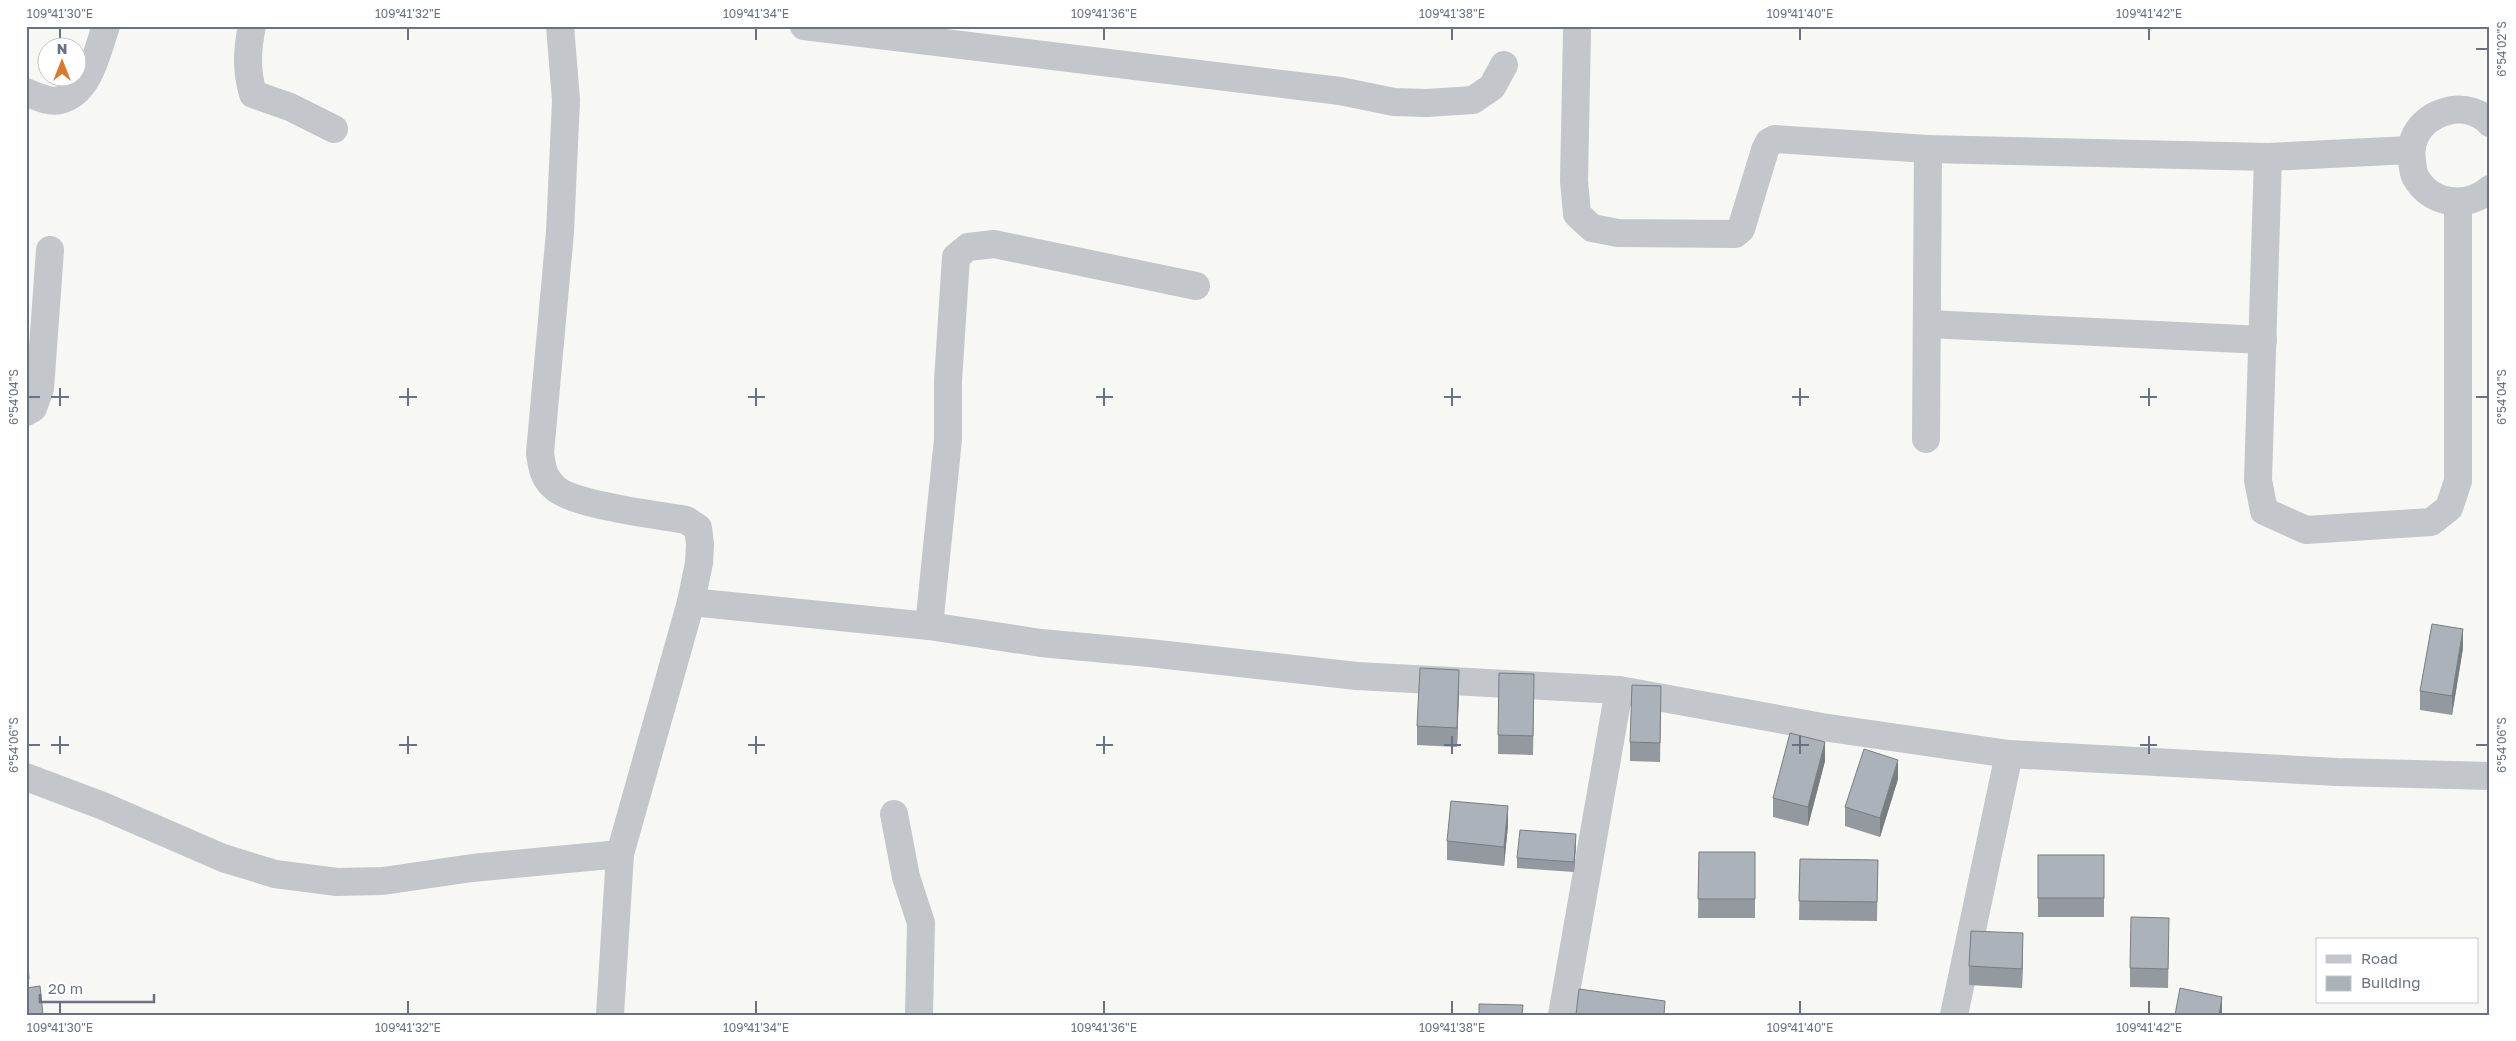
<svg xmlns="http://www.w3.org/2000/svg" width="2516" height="1041" font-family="'Golos Text',sans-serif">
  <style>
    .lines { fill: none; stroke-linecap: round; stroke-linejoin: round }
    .minor { stroke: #c3c6ca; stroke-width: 28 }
    .wall { fill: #94999f }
    .shaded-wall { fill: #787d82 }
    .building { fill: #acb2b9; stroke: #787d82 }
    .ticks { fill: none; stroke: #687284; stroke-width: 2 }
    .neatline { fill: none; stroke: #687284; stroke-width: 2 }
    .ticks-label { font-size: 12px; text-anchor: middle; fill: #687284 }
  </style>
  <rect width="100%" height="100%" fill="#f7f7f4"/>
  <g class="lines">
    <!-- minor -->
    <g class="minor">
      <path d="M 252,26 C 247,50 246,70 253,94 L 290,107 L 334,129"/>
      <path d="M 560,26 L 566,100 L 560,232 L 540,453 C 542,467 543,477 554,487 C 571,505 659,515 686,520 L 698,528 L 700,544 L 699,563 L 691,602 L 620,854 L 610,1015"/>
      <polyline points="804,26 1340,91 1394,102 1427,103 1473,100 1492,87 1504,65"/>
      <polyline points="1577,32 1574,181 1577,214 1592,228 1618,233 1735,234 1741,229 1765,150 1769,142 1775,139 1928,149 2268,157 2410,150"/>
      <path d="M 26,92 C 36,96 49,103 60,100 C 90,93 97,51 106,26"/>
      <path d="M 2490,123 C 2480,112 2465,108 2452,110 C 2426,115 2408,134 2412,161 C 2413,166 2413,172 2415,176 C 2430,205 2467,209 2490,189"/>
      <polyline points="2268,157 2258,480 2264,511 2306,530 2431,522 2449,508 2458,481 2458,202"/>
      <polyline points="1928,324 2263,340"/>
      <polyline points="26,412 33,408 40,389 50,250"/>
      <polyline points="1926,439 1928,149"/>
      <polyline points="691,602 929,626 1041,643 1149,653 1357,676 1619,690 1822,727 2009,754 2337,772 2490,776"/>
      <polyline points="929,626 948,439 948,381 956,257 968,247 994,244 1196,286"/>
      <polyline points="26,777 103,806 223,858 275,874 337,882 383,881 472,868 620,854"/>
      <polyline points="894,814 906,877 921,923 919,1015"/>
      <polyline points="1562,1015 1619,690"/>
      <polyline points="1954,1015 2009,754"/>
    </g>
  </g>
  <!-- wall -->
  <g class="wall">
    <polygon points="2463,648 2452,715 2420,710 2420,691"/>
    <polygon points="1459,689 1457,747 1417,745 1417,726"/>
    <polygon points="1534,693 1533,755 1498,754 1498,735"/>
    <polygon points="1661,705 1660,762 1630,761 1630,742"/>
    <polygon points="1825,761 1808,826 1773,817 1773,798"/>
    <polygon points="1898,779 1880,837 1845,826 1845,807"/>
    <polygon points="1508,825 1504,866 1447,860 1447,841"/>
    <polygon points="1576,844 1574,872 1517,868 1517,858"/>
    <polygon points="1699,852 1755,852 1755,918 1698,918"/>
    <rect x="2038" y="855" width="66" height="62"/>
    <polygon points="1800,859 1878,860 1877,921 1799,920"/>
    <polygon points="2169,937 2168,988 2130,987 2130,968"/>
    <polygon points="26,951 29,979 29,987 26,1015"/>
    <polygon points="2023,952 2022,988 1969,985 1969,966"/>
  </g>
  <!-- shaded-wall -->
  <g class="shaded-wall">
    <polygon points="2463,629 2463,648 2452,715 2452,696"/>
    <polygon points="1459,670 1459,689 1457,747 1457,728"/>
    <polygon points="1825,742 1825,761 1808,826 1808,807"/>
    <polygon points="1898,760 1898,779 1880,837 1880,818"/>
    <polygon points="1508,806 1508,825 1504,866 1504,847"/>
    <polygon points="1576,834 1576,844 1574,872 1574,862"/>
    <polygon points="2023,933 2023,952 2022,988 2022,969"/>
    <polygon points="2222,997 2222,1015 2219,1015"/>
  </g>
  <!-- building -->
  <g class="building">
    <polygon points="2432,624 2463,629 2452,696 2420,691"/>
    <polygon points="1420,668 1459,670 1457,728 1417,726"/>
    <polygon points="1499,673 1534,674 1533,736 1498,735"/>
    <polygon points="1632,685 1661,686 1660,743 1630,742"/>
    <polygon points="1790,733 1825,742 1808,807 1773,798"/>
    <polygon points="1864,749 1898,760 1880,818 1845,807"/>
    <polygon points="1451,801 1508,806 1504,847 1447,841"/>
    <polygon points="1520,830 1576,834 1574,862 1517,858"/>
    <polygon points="1699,852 1755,852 1755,899 1698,899"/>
    <rect x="2038" y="855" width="66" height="43"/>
    <polygon points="1800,859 1878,860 1877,902 1799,901"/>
    <polygon points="2131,917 2169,918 2168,969 2130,968"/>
    <polygon points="1971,931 2023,933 2022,969 1969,966"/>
    <polygon points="26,951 27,951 29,979 26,980"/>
    <polygon points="40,986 43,1015 26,1015 26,988"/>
    <polygon points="2180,988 2222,997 2219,1015 2175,1015"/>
    <polygon points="1579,989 1665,1001 1664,1015 1576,1015"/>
    <polygon points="1479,1004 1523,1005 1522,1015 1479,1015"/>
  </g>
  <!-- ticks -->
  <path class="ticks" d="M 60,28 L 60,40M 408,28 L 408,40M 756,28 L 756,40M 1104,28 L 1104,40M 1452,28 L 1452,40M 1800,28 L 1800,40M 2149,28 L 2149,40M 2476,49 L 2488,49M 60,388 L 60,406M 408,388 L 408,406M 756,388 L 756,406M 1104,388 L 1104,406M 1452,388 L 1452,406M 1800,388 L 1800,406M 2149,388 L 2149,406M 28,397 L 40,397M 51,397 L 69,397M 399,397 L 417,397M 748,397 L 765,397M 1096,397 L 1113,397M 1444,397 L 1461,397M 1792,397 L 1809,397M 2140,397 L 2157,397M 2476,397 L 2488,397M 60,736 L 60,754M 408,736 L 408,754M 756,736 L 756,754M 1104,736 L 1104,754M 1452,736 L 1452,754M 1800,736 L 1800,754M 2149,736 L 2149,754M 28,745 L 40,745M 51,745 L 69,745M 399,745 L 417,745M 748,745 L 765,745M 1096,745 L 1113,745M 1444,745 L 1461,745M 1792,745 L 1809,745M 2140,745 L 2157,745M 2476,745 L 2488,745M 60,1001 L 60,1014M 408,1001 L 408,1014M 756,1001 L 756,1014M 1104,1001 L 1104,1014M 1452,1001 L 1452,1014M 1800,1001 L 1800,1014M 2149,1001 L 2149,1014"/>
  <!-- border -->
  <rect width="2516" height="1041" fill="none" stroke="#ffffff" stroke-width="55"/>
  <!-- legend -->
  <rect x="2316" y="938" width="162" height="65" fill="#ffffff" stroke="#c3c7ce"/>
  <rect x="2326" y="955" width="25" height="8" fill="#c3c6ca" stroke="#c3c7ce"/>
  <text x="2361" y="964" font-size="15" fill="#687284">Road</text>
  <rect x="2326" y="976" width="25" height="15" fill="#acb2b9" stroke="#c3c7ce"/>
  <text x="2361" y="988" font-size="15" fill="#687284">Building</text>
  <!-- north arrow -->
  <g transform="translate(62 62)"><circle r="24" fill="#ffffff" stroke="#c3c7ce"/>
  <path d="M0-4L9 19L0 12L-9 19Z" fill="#d97a33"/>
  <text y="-8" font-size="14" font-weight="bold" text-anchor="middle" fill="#687284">N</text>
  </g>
  <!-- scale -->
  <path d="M40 994v8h114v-8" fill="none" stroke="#687284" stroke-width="2.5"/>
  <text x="48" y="994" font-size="15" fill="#687284" stroke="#ffffff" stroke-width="4" paint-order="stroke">20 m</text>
  <rect x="28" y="28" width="2460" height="986" class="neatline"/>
  <g class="ticks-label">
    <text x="60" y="18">109°41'30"E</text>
    <text x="408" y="18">109°41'32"E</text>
    <text x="756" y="18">109°41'34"E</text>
    <text x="1104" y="18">109°41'36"E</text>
    <text x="1452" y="18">109°41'38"E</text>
    <text x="1800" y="18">109°41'40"E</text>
    <text x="2149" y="18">109°41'42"E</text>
    <text transform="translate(2502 49) rotate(-90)" y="4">6°54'02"S</text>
    <text transform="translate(14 397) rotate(-90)" y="4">6°54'04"S</text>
    <text transform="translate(2502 397) rotate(-90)" y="4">6°54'04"S</text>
    <text transform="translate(14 745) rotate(-90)" y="4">6°54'06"S</text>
    <text transform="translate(2502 745) rotate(-90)" y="4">6°54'06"S</text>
    <text x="60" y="1032">109°41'30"E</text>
    <text x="408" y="1032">109°41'32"E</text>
    <text x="756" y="1032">109°41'34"E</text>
    <text x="1104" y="1032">109°41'36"E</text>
    <text x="1452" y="1032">109°41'38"E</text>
    <text x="1800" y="1032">109°41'40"E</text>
    <text x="2149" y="1032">109°41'42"E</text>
  </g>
</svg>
